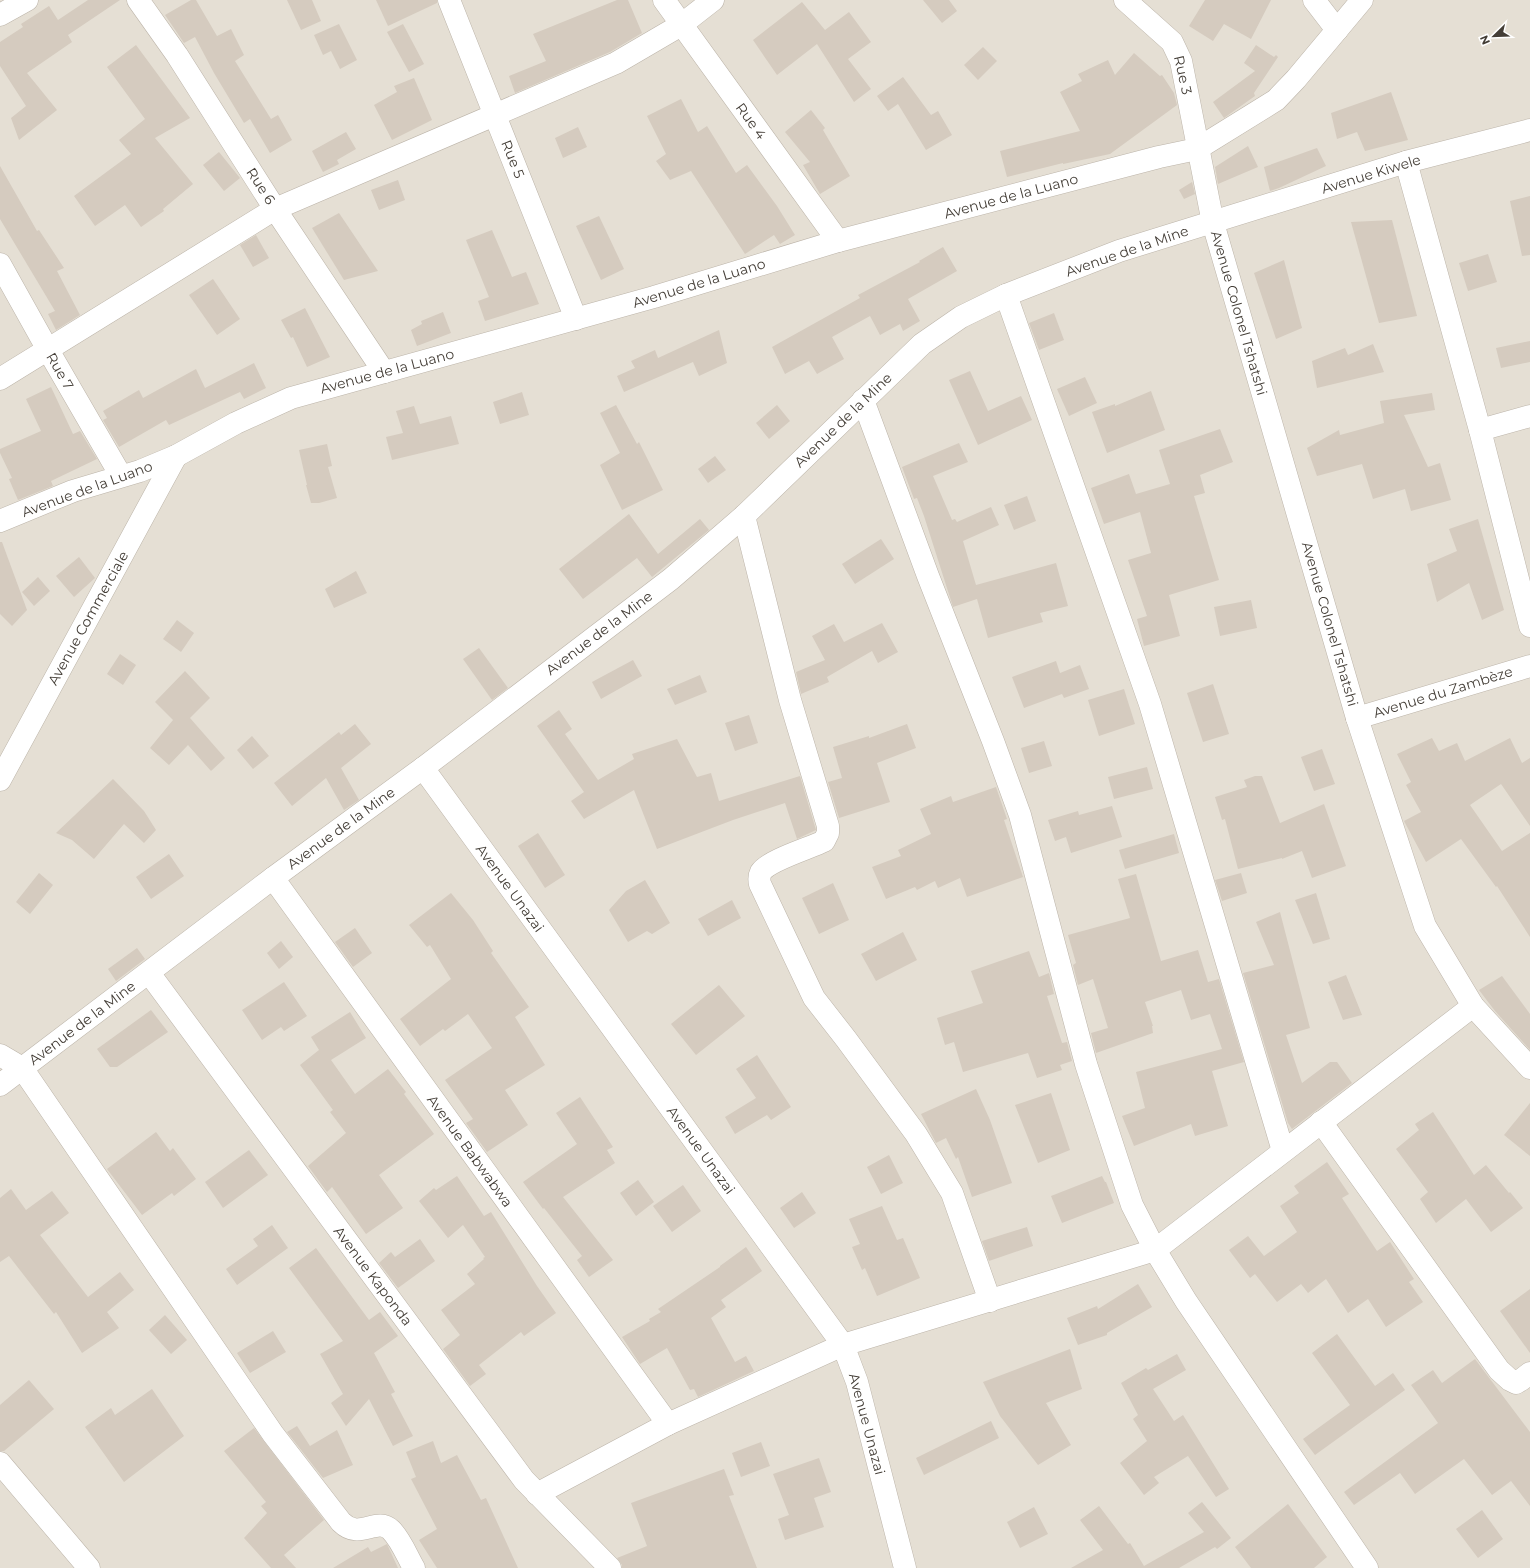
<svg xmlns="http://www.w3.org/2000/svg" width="1530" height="1568" font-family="Montserrat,sans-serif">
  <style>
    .residential { fill: #e5dfd4 }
    .building { fill: #d5cbbf }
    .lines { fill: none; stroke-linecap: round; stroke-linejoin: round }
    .minor-casing { stroke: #bcb4a9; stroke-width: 23 }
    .minor { stroke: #fff; stroke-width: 22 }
    .labels { text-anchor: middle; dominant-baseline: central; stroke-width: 3.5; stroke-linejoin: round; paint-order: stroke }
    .street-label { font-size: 14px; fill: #433d36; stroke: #fff }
  </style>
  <rect width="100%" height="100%" fill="#f1ede6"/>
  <!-- residential -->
  <rect class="residential" x="0" y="0" width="1530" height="1568"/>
  <!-- building -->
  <g class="building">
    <polygon points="88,0 120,0 68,35 72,42 27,73 57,110 19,140 11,118 26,106 0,66 0,42 23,27 21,24 49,6 58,20"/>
    <polygon points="191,0 196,0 217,36 231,29 244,55 235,61 271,119 278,115 292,140 270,153 250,119 244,123 214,73 195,37 184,43 165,15"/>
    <polygon points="287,0 312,0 321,21 301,30"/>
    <polygon points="376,0 437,0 437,3 388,26"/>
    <polygon points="617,0 628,0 642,33 610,52 515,93 509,76 546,61 533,34"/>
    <polygon points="923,0 949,0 957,11 942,23"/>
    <polygon points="1205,0 1271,0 1251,39 1224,24 1213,41 1189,26"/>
    <polygon points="802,2 825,30 849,12 871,42 848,59 871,89 854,102 817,44 777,75 753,40"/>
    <polygon points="339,24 357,60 340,69 331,51 323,55 314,35"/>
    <polygon points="403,24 424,64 409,72 387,32"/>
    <polygon points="136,45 190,118 155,138 193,184 163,209 164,211 141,227 125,205 95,226 74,196 131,154 119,140 145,119 107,67"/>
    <polygon points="1256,45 1274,57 1276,55 1278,57 1254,93 1255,96 1224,118 1213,102 1255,71 1244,63"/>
    <polygon points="983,47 997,61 978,80 964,65"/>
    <polygon points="1134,53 1160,76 1162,75 1174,93 1177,105 1110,154 1063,164 1063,163 1007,177 1000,151 1080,131 1060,92 1082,81 1078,74 1108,60 1115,75"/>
    <polygon points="903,77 931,115 938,111 952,135 926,150 898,104 888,111 877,96"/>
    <polygon points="414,78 432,120 392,140 374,105 397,92 394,86"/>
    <polygon points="1391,92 1408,140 1365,151 1357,132 1337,139 1331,113"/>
    <polygon points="681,99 698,132 707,126 736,173 747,165 777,206 795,235 780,244 774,235 745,254 691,171 670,180 656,161 666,154 647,116"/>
    <polygon points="811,110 825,128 823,130 850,176 820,194 803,165 810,162 785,132"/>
    <polygon points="578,127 587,147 563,158 555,138"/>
    <polygon points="346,132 356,149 337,160 339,164 323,172 312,151"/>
    <polygon points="1248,146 1258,167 1218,184 1215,167"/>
    <polygon points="1317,148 1326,166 1279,188 1270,191 1264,167"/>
    <polygon points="219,152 240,178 224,191 203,165"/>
    <polygon points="0,166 37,231 39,230 64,268 57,271 80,315 56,330 48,314 55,311 0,219"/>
    <polygon points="398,180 405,200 379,210 371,190"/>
    <polygon points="1192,182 1195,194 1184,199 1179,190"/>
    <polygon points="1530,196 1530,255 1522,256 1510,201"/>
    <polygon points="339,213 378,271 344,280 312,228"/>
    <polygon points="599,216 624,269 601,280 576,226"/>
    <polygon points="1392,220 1417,316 1379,323 1351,222"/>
    <polygon points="492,230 512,277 526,272 539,304 485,321 478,301 489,297 466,240"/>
    <polygon points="256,235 269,258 253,267 240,245"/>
    <polygon points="943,247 957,271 908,299 920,321 903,331 900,324 880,335 870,316 832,337 844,359 817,374 809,361 785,374 772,347 860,298 858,295 920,262 919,261"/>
    <polygon points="1488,254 1497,282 1468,291 1459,263"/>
    <polygon points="1284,260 1302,328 1276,339 1254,273"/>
    <polygon points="213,279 240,319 217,335 189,295"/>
    <polygon points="305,308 330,357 307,367 293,337 291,338 281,320"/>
    <polygon points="443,312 451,333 417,346 411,330 422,324 421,321"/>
    <polygon points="1054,313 1064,340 1039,350 1029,323"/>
    <polygon points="719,330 727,363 699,376 693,362 624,392 617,376 635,368 631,361 655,350 658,358"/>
    <polygon points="1530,341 1530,362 1501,368 1496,348"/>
    <polygon points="1373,344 1384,372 1317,388 1312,361 1345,348 1348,355"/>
    <polygon points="254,363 266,388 244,399 240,392 169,425 166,420 119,447 103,420 107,418 103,411 139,390 143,398 196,369 205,388"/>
    <polygon points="970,371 988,411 1021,396 1032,420 978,445 949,380"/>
    <polygon points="1085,377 1097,403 1069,416 1057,389"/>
    <polygon points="51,387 73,434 80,431 97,459 51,481 53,486 18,500 9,479 12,478 0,453 0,449 41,431 26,399"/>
    <polygon points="1151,391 1165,430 1107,453 1092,412 1115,404 1115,406"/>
    <polygon points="522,392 529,415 500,424 493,402"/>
    <polygon points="1432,393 1435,410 1404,415 1428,467 1440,463 1451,500 1411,511 1405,489 1373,499 1362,464 1317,476 1307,448 1339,430 1340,435 1384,423 1380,401"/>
    <polygon points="616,405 637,444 639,442 663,490 622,510 600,465 620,453 600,413"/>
    <polygon points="777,405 790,421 769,439 756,423"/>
    <polygon points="414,406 420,424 451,416 459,444 392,460 386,437 403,433 396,411"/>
    <polygon points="1220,429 1233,462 1200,475 1205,493 1194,496 1219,580 1169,595 1180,636 1144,646 1137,619 1147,616 1128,560 1151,553 1140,512 1104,524 1091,488 1129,474 1136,494 1170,484 1159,450"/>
    <polygon points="959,443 968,462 933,476 952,520 955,519 957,522 991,507 999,525 963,541 976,585 1056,563 1068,606 1040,613 1043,622 988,638 977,599 953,607 924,516 917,498 914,499 902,467"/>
    <polygon points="327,444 332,466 328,467 337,498 319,503 311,503 306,485 307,485 299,450"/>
    <polygon points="715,456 726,470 708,483 698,469"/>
    <polygon points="1027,496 1036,521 1014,530 1004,505"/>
    <polygon points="629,514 658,554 700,519 709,530 652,577 637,558 583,599 559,569"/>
    <polygon points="1478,519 1504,610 1482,620 1469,583 1437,602 1427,564 1457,551 1449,529"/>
    <polygon points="881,539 894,559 855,584 842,564"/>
    <polygon points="0,542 2,542 27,610 12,626 0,614"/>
    <polygon points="79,557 95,578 74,597 56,576"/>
    <polygon points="356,571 367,593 334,608 325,589"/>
    <polygon points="38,577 50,591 34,606 22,592"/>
    <polygon points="1251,600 1257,628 1220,636 1214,607"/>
    <polygon points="177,620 194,633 181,652 163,639"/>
    <polygon points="882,623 898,652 878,663 872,651 827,677 829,682 801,694 796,672 825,660 812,636 834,624 844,642"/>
    <polygon points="479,648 508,688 492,700 463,659"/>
    <polygon points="120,654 136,665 123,685 107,674"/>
    <polygon points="633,660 642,676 601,699 592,682"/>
    <polygon points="1056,661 1060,673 1080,665 1089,689 1064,698 1062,694 1024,708 1012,677"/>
    <polygon points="185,671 210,698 190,718 225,758 211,771 188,745 169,765 150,748 173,720 155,702"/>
    <polygon points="700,675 707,692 675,705 667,689"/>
    <polygon points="1213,684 1229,734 1203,742 1187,693"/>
    <polygon points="1124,689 1135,724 1099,736 1088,700"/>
    <polygon points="559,710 572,729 565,734 598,780 634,759 632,754 677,739 697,777 711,773 719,801 800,776 816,830 797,839 785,803 733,820 657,849 634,790 584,819 571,801 584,792 537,726"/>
    <polygon points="749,715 758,743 735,751 725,723"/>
    <polygon points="355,724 371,744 341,768 359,800 344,810 326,778 292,806 274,783 339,732 341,735"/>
    <polygon points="907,724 916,748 877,763 890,802 839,818 828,782 842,778 833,747 869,736 869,738"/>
    <polygon points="252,736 269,756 253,769 237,750"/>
    <polygon points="1432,738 1439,751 1457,743 1465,761 1510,738 1522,763 1530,758 1530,826 1501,784 1470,805 1502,851 1530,833 1530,937 1497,886 1496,887 1461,839 1426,862 1404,821 1421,812 1406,785 1411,782 1397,754"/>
    <polygon points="1044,741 1052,766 1029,773 1021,748"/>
    <polygon points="1322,749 1335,784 1314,791 1301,757"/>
    <polygon points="1147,767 1153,789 1114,799 1108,777"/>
    <polygon points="1255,776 1262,776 1280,823 1324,804 1346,866 1312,878 1302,851 1282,859 1282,858 1238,869 1225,819 1222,820 1215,797 1247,787 1244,780"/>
    <polygon points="113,779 144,811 156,830 144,843 124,824 94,859 72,840 56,833"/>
    <polygon points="996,787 1007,819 1004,820 1023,877 967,897 960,878 938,888 935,881 917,890 915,887 886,899 872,867 901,856 898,850 931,834 920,809 951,796 953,802"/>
    <polygon points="1112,806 1122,837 1071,853 1066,837 1055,841 1048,820 1078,811 1079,815"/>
    <polygon points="538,833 565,875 545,888 518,846"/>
    <polygon points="1174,834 1179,853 1125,869 1119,850"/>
    <polygon points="169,854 184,876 151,899 136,877"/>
    <polygon points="39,873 53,885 30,914 16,902"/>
    <polygon points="1241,873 1247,893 1222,901 1215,880"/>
    <polygon points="1136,874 1161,961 1198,950 1208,982 1219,979 1244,1062 1212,1071 1228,1126 1195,1136 1191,1124 1134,1146 1122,1116 1145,1108 1136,1072 1222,1049 1210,1014 1191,1020 1181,990 1145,1002 1153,1026 1152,1026 1153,1033 1096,1053 1091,1033 1108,1028 1093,979 1078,985 1073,965 1076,963 1068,935 1130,918 1118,879"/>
    <polygon points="645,880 670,923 652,934 647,931 628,942 609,910 626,891"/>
    <polygon points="833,883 849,920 819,934 802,898"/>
    <polygon points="451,893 473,920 493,951 491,953 529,1007 515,1017 545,1065 505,1090 528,1125 487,1152 466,1123 473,1119 445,1080 492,1048 468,1014 445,1031 443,1029 420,1046 400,1019 451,979 430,945 427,947 409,925"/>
    <polygon points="1316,893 1330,939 1313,944 1295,900"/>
    <polygon points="732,900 741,918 708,936 698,919"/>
    <polygon points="1280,912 1310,1028 1286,1035 1302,1083 1330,1062 1337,1062 1352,1083 1292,1129 1288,1123 1243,973 1274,965 1256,922"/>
    <polygon points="355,928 372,953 353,967 335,942"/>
    <polygon points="903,932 917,960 876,981 861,954"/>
    <polygon points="281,941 293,957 279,969 267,953"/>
    <polygon points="137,948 145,959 116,981 108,969"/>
    <polygon points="1029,951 1039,977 1049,973 1054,994 1047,996 1062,1043 1067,1042 1072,1061 1060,1065 1062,1070 1037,1078 1028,1053 963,1072 954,1042 945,1045 937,1018 983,1003 971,971"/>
    <polygon points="1346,975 1362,1015 1343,1020 1328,982"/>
    <polygon points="1502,976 1530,1014 1530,1050 1495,1011 1479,990"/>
    <polygon points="284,982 307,1016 284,1031 281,1027 262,1040 242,1010"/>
    <polygon points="719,985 745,1016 696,1055 671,1024"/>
    <polygon points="151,1010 168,1032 117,1067 110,1067 97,1049"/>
    <polygon points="350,1012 366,1038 331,1060 355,1094 388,1069 406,1092 404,1094 434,1134 379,1175 403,1208 366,1234 332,1187 327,1192 308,1166 346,1133 330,1112 333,1110 300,1065 319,1050 311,1037"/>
    <polygon points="757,1055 791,1107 771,1120 767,1115 735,1134 725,1117 756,1098 736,1069"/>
    <polygon points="976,1089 990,1120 1012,1183 972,1197 958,1157 956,1159 946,1138 936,1143 921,1114"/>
    <polygon points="1051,1093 1070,1150 1038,1163 1015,1105"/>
    <polygon points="580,1097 613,1147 607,1150 615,1163 563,1197 613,1260 589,1277 577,1260 582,1256 544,1208 543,1209 523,1182 577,1144 556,1113"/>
    <polygon points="1530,1103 1530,1156 1504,1135"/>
    <polygon points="1433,1112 1474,1175 1486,1165 1509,1193 1510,1192 1523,1208 1491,1232 1466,1199 1436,1223 1420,1199 1428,1192 1396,1149 1419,1130 1415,1124"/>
    <polygon points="156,1132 170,1151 173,1148 196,1179 174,1196 172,1193 142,1215 107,1169"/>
    <polygon points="249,1150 268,1175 223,1208 205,1182"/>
    <polygon points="889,1155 903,1183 881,1194 867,1167"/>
    <polygon points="1327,1162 1349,1194 1342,1198 1377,1251 1390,1242 1414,1279 1409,1282 1423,1302 1386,1327 1368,1299 1348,1313 1326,1279 1308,1293 1301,1284 1277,1302 1255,1274 1250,1278 1229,1250 1248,1236 1264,1256 1297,1232 1280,1206 1299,1193 1294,1186"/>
    <polygon points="457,1176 484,1216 491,1212 537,1286 556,1313 524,1336 521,1332 479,1365 486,1374 470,1386 443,1349 460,1335 441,1310 475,1284 467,1274 484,1259 483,1258 485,1257 463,1225 448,1238 419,1201 434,1188 436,1190"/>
    <polygon points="1102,1176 1105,1182 1106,1182 1114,1203 1062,1223 1051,1196"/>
    <polygon points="638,1180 654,1202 636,1216 620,1193"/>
    <polygon points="683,1185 701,1211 672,1232 653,1206"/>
    <polygon points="11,1189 26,1210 52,1191 69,1213 40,1235 88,1297 120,1272 134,1290 107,1312 119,1328 82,1353 56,1312 54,1314 9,1256 0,1262 0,1198"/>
    <polygon points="802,1192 816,1213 794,1228 780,1208"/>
    <polygon points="882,1206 897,1240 903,1238 920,1278 877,1296 865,1268 862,1270 852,1247 860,1244 849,1219"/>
    <polygon points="272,1225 288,1248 237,1285 226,1269 258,1246 253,1239"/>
    <polygon points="1027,1227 1033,1246 989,1261 982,1241"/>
    <polygon points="420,1239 435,1261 398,1288 379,1263 391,1252 395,1257"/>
    <polygon points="746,1247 762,1271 721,1300 726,1307 711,1318 735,1362 746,1356 754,1371 698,1397 694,1389 690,1390 667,1348 640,1364 622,1337 650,1321 649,1319 661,1312 658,1309 720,1267 720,1266"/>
    <polygon points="316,1248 369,1320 380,1312 398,1336 374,1353 395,1392 391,1394 413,1436 393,1446 369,1399 346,1426 331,1403 343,1394 320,1354 343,1341 289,1268"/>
    <polygon points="1138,1284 1152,1307 1107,1333 1107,1335 1078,1345 1067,1318 1097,1306 1098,1309"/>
    <polygon points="1530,1289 1530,1353 1500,1311"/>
    <polygon points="165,1315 187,1340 171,1354 149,1330"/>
    <polygon points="273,1331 286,1352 250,1373 237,1353"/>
    <polygon points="1337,1334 1375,1386 1393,1373 1405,1390 1315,1455 1303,1439 1350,1405 1312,1353"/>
    <polygon points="1070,1349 1082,1389 1046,1403 1071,1445 1038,1465 1000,1416 983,1382"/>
    <polygon points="1177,1354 1186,1370 1153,1389 1174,1421 1183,1415 1229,1489 1216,1497 1188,1456 1154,1477 1159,1483 1144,1495 1120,1463 1147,1441 1133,1419 1138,1415 1121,1383 1146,1368 1148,1370"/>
    <polygon points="1475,1359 1530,1432 1530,1506 1511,1481 1492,1495 1464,1459 1415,1494 1400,1473 1354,1505 1344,1492 1438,1423 1411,1385 1433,1370 1442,1383"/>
    <polygon points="29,1380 54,1409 4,1451 0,1451 0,1405"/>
    <polygon points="152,1389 184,1436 124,1482 85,1427 111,1408 115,1415"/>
    <polygon points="991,1421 999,1438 924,1475 916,1458"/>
    <polygon points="297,1426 310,1446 337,1430 353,1465 323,1478 287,1432"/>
    <polygon points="254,1428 324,1520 284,1555 296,1568 271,1568 244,1538 267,1513 261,1506 266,1502 224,1451"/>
    <polygon points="433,1441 441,1463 457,1455 481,1500 486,1498 518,1568 437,1568 419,1540 437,1529 411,1479 416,1477 406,1452"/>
    <polygon points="761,1442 770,1466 741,1477 732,1453"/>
    <polygon points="819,1458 831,1492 814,1498 824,1527 785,1540 778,1519 789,1515 773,1474"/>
    <polygon points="724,1469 734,1495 729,1496 757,1568 622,1568 622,1565 617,1558 647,1546 631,1503"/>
    <polygon points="1202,1502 1231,1538 1217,1549 1215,1547 1179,1568 1071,1568 1103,1550 1080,1520 1099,1506 1128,1544 1130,1543 1144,1566 1204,1532 1188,1513"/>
    <polygon points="1288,1504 1327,1557 1314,1568 1251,1568 1235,1547"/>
    <polygon points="1034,1507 1048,1534 1020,1548 1007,1522"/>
    <polygon points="1482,1510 1503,1539 1478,1558 1456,1529"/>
    <polygon points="387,1544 398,1568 333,1568 368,1547 371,1552"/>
  </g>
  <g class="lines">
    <!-- minor casing -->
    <g class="minor-casing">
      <g id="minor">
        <polyline points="138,0 177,55 275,209 384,372"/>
        <polyline points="449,0 576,319"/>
        <polyline points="664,0 838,241"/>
        <polyline points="1125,0 1172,42 1181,61 1213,223 1357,718 1425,926 1473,1006 1530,1068"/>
        <polyline points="1314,0 1337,30"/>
        <polyline points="0,15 27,0"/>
        <polyline points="1406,162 1480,430 1530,626"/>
        <polyline points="0,264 48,350 121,476"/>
        <polyline points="1006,295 1150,704 1283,1151"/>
        <polyline points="0,379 275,209 616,63 681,25 713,0"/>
        <polyline points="863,400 928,576 993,741 1020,815 1086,1064 1132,1205 1155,1250 1186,1301 1367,1568"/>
        <polyline points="1480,430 1530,416"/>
        <path d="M 744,516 L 790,700 L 828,826 L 828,833 L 824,841 C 810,848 769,860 761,872 C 759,876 759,880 760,884 L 814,998 L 846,1039 L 916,1134 L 952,1193 L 990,1301"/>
        <polyline points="0,521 73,491 140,471 176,456 236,423 291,398 654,297 838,241 1159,157 1197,149 1276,100 1296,79 1362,0"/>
        <polyline points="1357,718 1530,666"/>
        <polyline points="423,768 843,1345 857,1382 905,1568"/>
        <polyline points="0,780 176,456"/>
        <polyline points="273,878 668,1424"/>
        <polyline points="149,973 524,1480 610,1568"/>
        <path d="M 0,1055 L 22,1068 L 273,1434 L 341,1522 C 360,1541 376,1516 391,1530 C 401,1540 407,1556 414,1568"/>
        <polyline points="0,1085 273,878 423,768 671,579 744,516 922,344 961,317 1006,295 1119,251 1406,162 1530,130"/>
        <polyline points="1321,1122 1499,1370 1510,1380 1516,1383 1521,1380 1530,1373"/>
        <polyline points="0,1463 89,1568"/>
        <polyline points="537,1494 668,1424 843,1345 1155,1250 1473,1006"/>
      </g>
    </g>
    <!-- minor -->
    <use href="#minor" class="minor"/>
  </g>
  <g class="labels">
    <!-- street labels -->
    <g class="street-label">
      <text transform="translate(1183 75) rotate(77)">Rue 3</text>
      <text transform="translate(751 121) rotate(54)">Rue 4</text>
      <text transform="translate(513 159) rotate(68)">Rue 5</text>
      <text transform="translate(1371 174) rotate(-17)">Avenue Kiwele</text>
      <text transform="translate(261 186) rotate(57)">Rue 6</text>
      <text transform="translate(1011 196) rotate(-15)">Avenue de la Luano</text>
      <text transform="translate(1127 251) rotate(-19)">Avenue de la Mine</text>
      <text transform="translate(699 283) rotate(-17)">Avenue de la Luano</text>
      <text transform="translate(1239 313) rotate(74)">Avenue Colonel Tshatshi</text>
      <text transform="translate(60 371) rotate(60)">Rue 7</text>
      <text transform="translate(387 371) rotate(-15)">Avenue de la Luano</text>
      <text transform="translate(843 420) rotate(-44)">Avenue de la Mine</text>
      <text transform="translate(87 489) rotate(-20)">Avenue de la Luano</text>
      <text transform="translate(88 618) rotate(-61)">Avenue Commerciale</text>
      <text transform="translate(1330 624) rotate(74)">Avenue Colonel Tshatshi</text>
      <text transform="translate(599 633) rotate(-37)">Avenue de la Mine</text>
      <text transform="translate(1443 692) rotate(-17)">Avenue du Zambèze</text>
      <text transform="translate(341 828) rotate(-36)">Avenue de la Mine</text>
      <text transform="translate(510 888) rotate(54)">Avenue Unazai</text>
      <text transform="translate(82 1023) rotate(-37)">Avenue de la Mine</text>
      <text transform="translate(701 1150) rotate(54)">Avenue Unazai</text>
      <text transform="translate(470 1151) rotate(54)">Avenue Babwabwa</text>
      <text transform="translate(373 1276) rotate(53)">Avenue Kaponda</text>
      <text transform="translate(867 1424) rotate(75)">Avenue Unazai</text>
    </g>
  </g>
  <!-- north arrow -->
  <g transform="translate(1494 36) rotate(247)" stroke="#ffffff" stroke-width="3" paint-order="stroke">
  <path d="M0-3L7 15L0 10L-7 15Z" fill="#433d36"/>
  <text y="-6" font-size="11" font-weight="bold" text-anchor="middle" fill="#433d36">N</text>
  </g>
</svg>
